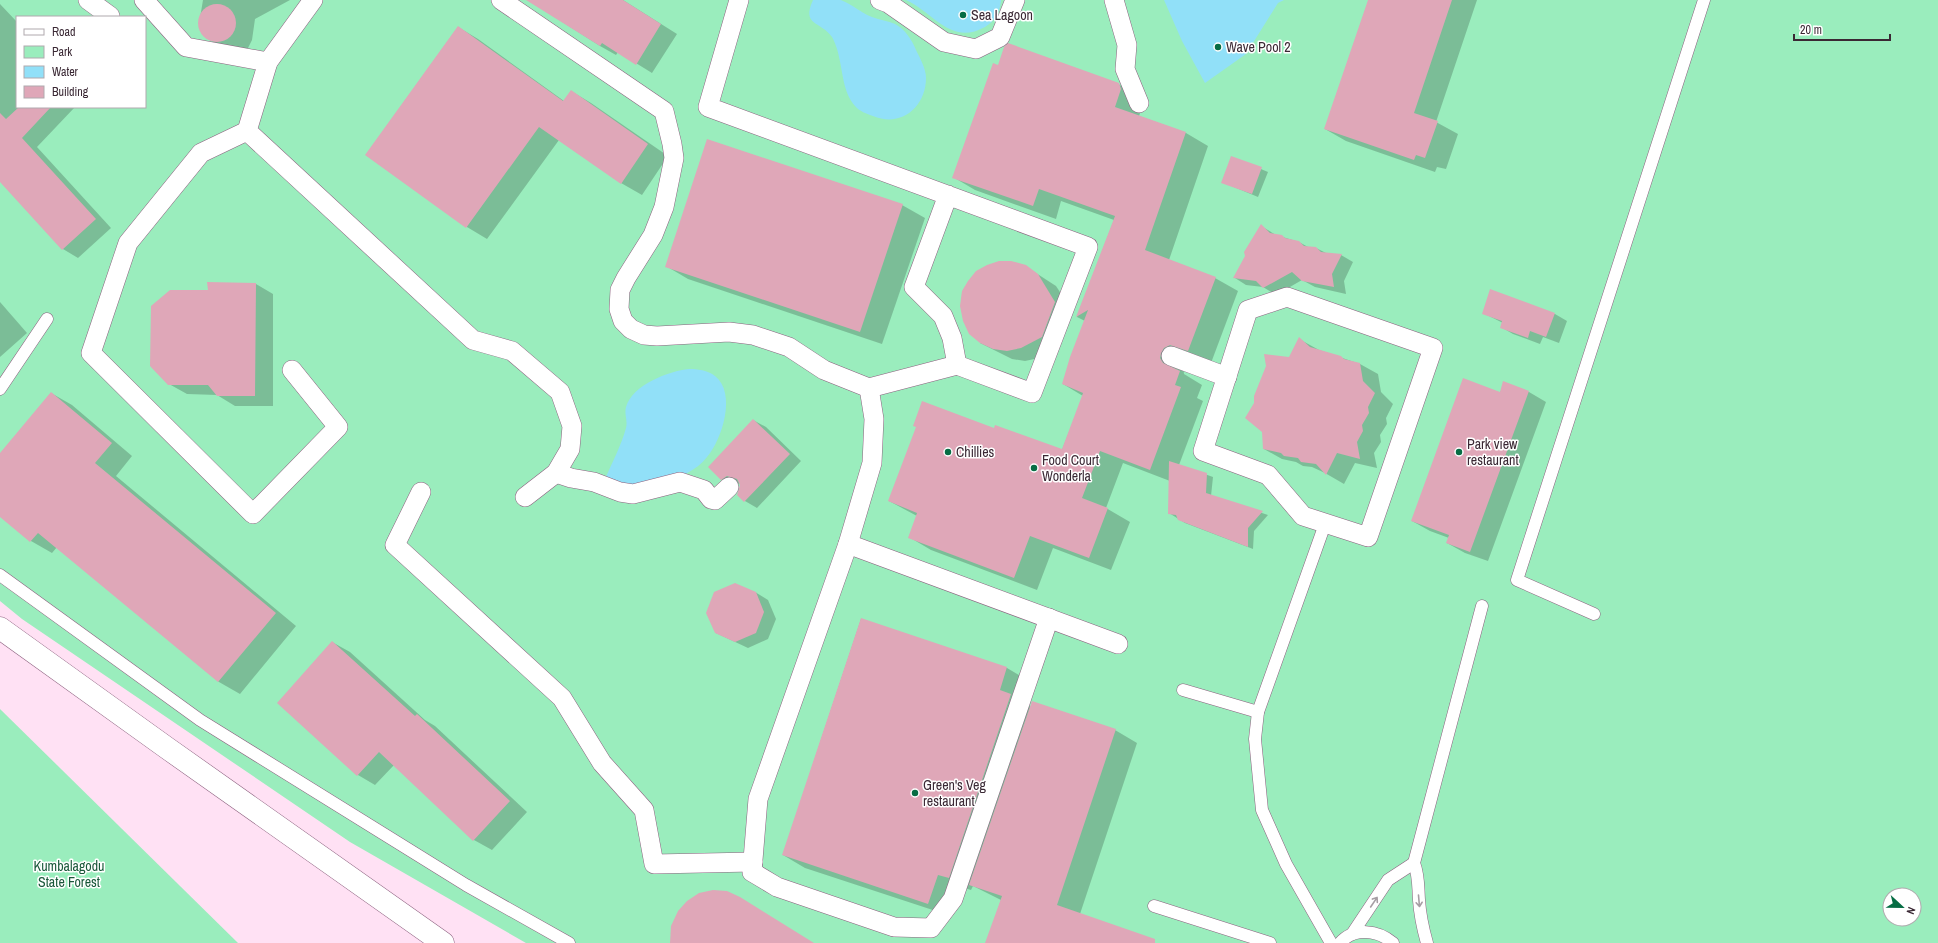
<svg xmlns="http://www.w3.org/2000/svg" width="1938" height="943" font-family="'Archivo Narrow',sans-serif">
  <style>
    .green { fill: #9aedbd; fill-rule: evenodd }
    .water { fill: #91e0f8 }
    .shadow { fill: #0003 }
    .building { fill: #dfa7b8 }
    .lines { fill: none; stroke-linecap: round; stroke-linejoin: round }
    .service-casing { stroke: #8c617f; stroke-width: 13 }
    .pedestrian-casing { stroke: #8c617f; stroke-width: 20 }
    .minor-casing { stroke: #8c617f; stroke-width: 23 }
    .service { stroke: #fff; stroke-width: 12 }
    .pedestrian { stroke: #fff; stroke-width: 19 }
    .minor { stroke: #fff; stroke-width: 22 }
    .oneway { stroke: #a69ea4 }
    .poi-dot { fill: #066d44; stroke: #fff; stroke-width: 1.5 }
    .labels { text-anchor: middle; dominant-baseline: central; stroke-width: 3; stroke-linejoin: round; paint-order: stroke }
    .poi-label { font-size: 14px; fill: #3a2834; stroke: #fff; text-anchor: start }
    .park-label { font-size: 14px; fill: #1a583a; stroke: #fff }
  </style>
  <rect width="100%" height="100%" fill="#ffe1f4"/>
  <!-- green -->
  <g class="green">
    <path d="M 0,0 L 1938,0 L 1938,943 L 526,943 L 350,842 L 22,619 L 0,601 ZM 17,17 L 145,17 L 145,107 L 17,107 ZM 1890,895 L 1914,895 L 1914,919 L 1890,919 Z"/>
    <polygon points="0,709 238,943 0,943"/>
  </g>
  <!-- water -->
  <g class="water">
    <path d="M 813,0 C 822,0 832,0 840,0 C 847,1 863,14 872,17 C 880,20 888,21 895,24 C 905,29 912,40 916,50 C 920,58 926,69 926,78 C 926,107 901,128 873,116 C 867,114 859,111 855,106 C 843,92 843,73 839,57 C 838,51 835,42 832,37 C 821,21 801,26 813,0 Z"/>
    <path d="M 906,0 L 1001,0 C 1000,12 995,21 985,27 C 951,46 934,13 906,0 Z"/>
    <polygon points="1164,0 1284,0 1278,3 1246,54 1205,83 1182,41"/>
    <path d="M 689,369 C 697,369 708,370 715,376 C 737,393 722,440 707,457 C 696,471 680,477 663,483 C 658,485 649,490 643,490 C 636,491 613,482 605,479 C 612,463 621,446 626,428 C 628,421 624,414 626,407 C 632,385 669,371 689,369 Z"/>
  </g>
  <!-- shadow -->
  <g class="shadow">
    <polygon points="203,0 290,0 255,19 252,40 248,48 240,52 226,49 208,39 201,31 199,24"/>
    <polygon points="528,0 623,0 677,34 652,73 618,52 616,55 600,46"/>
    <polygon points="1369,0 1477,0 1436,122 1458,134 1446,169 1437,167 1435,172 1346,141 1325,129"/>
    <polygon points="0,4 17,22 17,107 75,107 37,147 111,228 78,258 63,249 0,180"/>
    <polygon points="458,27 478,39 564,101 571,91 591,103 668,156 642,195 621,183 559,140 487,239 467,227 366,155"/>
    <polygon points="1118,84 1141,97 1144,102 1139,116 1186,133 1208,146 1169,260 1215,278 1238,291 1211,363 1183,366 1184,374 1202,385 1197,398 1203,401 1179,465 1213,477 1211,496 1268,515 1254,531 1253,549 1185,523 1169,513 1170,481 1123,463 1106,508 1130,522 1111,570 1053,548 1037,590 931,550 909,537 917,516 889,501 994,429 1062,450 1083,396 1063,384 1085,321 1077,317 1114,220 1061,201 1056,219 975,190 953,177"/>
    <polygon points="1232,157 1268,172 1258,197 1222,182"/>
    <polygon points="902,205 925,218 882,344 688,279 666,266"/>
    <polygon points="1261,226 1276,235 1299,242 1308,247 1316,248 1326,253 1341,255 1353,262 1344,281 1346,294 1315,287 1302,280 1276,295 1263,287 1246,285 1235,278"/>
    <polygon points="1025,266 1056,286 1073,312 1039,358 1025,361 1012,359 980,343"/>
    <polygon points="256,284 273,294 273,406 235,406 217,395 187,394 169,384 209,291"/>
    <polygon points="0,302 27,333 0,357"/>
    <polygon points="1483,313 1555,314 1567,321 1559,343 1543,337 1540,344 1513,334 1501,327 1503,323"/>
    <polygon points="1299,339 1319,350 1360,364 1378,374 1381,392 1393,404 1386,418 1387,424 1380,435 1381,442 1374,453 1377,468 1355,463 1344,484 1325,473 1312,467 1303,466 1296,462 1282,459 1264,449 1290,358"/>
    <polygon points="1504,383 1529,392 1546,402 1488,561 1465,553 1447,543 1449,538 1430,531 1412,521 1500,393"/>
    <polygon points="51,393 72,405 132,456 116,476 296,626 240,694 219,682 57,547 52,553 31,541 0,515 0,455"/>
    <polygon points="753,420 766,427 801,461 757,508 745,501 740,483 734,486 721,479"/>
    <polygon points="755,592 768,600 776,619 768,639 748,648 716,633"/>
    <polygon points="861,619 1007,668 1029,681 1022,702 1031,707 1115,730 1137,743 1080,914 1146,943 987,943 1001,900 973,886 971,890 961,887 951,916 805,868 783,855"/>
    <polygon points="332,642 350,652 425,720 435,726 527,812 492,850 474,840 394,765 375,785 358,775"/>
  </g>
  <!-- building -->
  <g class="building">
    <polygon points="526,0 623,0 661,24 636,65 602,43 600,46"/>
    <polygon points="1368,0 1452,0 1414,113 1438,121 1425,158 1416,155 1414,160 1324,129"/>
    <circle cx="217" cy="23" r="19"/>
    <polygon points="458,26 563,101 571,90 648,144 621,184 539,127 466,228 365,155"/>
    <polygon points="1008,43 1119,83 1121,89 1115,107 1186,132 1145,250 1216,277 1188,351 1170,345 1164,348 1161,353 1160,358 1163,363 1180,371 1175,385 1181,387 1150,470 1100,451 1082,498 1108,508 1089,558 1030,536 1014,578 908,538 917,513 888,501 916,427 913,426 922,401 994,428 995,425 1062,449 1083,393 1062,384 1070,357 1088,310 1076,317 1115,216 1039,189 1033,206 952,178 993,63 998,65 1004,47"/>
    <polygon points="19,107 51,107 22,138 96,219 62,250 0,182 0,113 6,119"/>
    <polygon points="707,139 903,204 860,332 665,267"/>
    <polygon points="1231,156 1262,167 1252,194 1221,183"/>
    <polygon points="1261,224 1270,233 1282,235 1285,238 1299,241 1304,246 1316,247 1321,252 1342,254 1332,274 1334,287 1302,281 1292,272 1263,288 1256,281 1233,278 1245,256 1244,252"/>
    <polygon points="999,261 1011,261 1026,265 1038,274 1055,302 1042,337 1021,348 1007,351 993,349 980,343 969,334 963,321 960,306 962,291 968,281 976,271 987,265"/>
    <polygon points="207,282 256,283 255,396 217,396 208,385 168,385 150,366 151,306 170,290 208,290"/>
    <polygon points="1490,289 1555,313 1546,337 1530,331 1528,338 1500,328 1502,321 1482,314"/>
    <polygon points="1299,337 1310,347 1341,356 1344,359 1360,363 1363,381 1375,393 1368,407 1369,413 1362,425 1363,431 1357,442 1360,459 1337,453 1326,475 1316,464 1301,462 1298,458 1284,456 1281,453 1263,449 1262,432 1245,418 1254,403 1254,396 1266,366 1264,354 1289,357"/>
    <polygon points="1463,378 1500,392 1503,381 1529,391 1470,552 1446,543 1449,535 1411,521"/>
    <polygon points="51,392 112,443 95,463 276,613 218,682 38,533 30,542 0,517 0,453"/>
    <polygon points="753,419 790,454 744,502 737,495 740,485 737,479 727,476 721,480 708,467"/>
    <polygon points="1169,461 1207,473 1206,493 1263,511 1248,528 1248,547 1178,520 1176,515 1168,514"/>
    <polygon points="735,583 756,592 764,612 756,633 735,642 715,633 706,613 714,592"/>
    <polygon points="861,618 1007,667 1000,690 1011,694 949,878 938,875 928,904 782,855"/>
    <polygon points="332,641 415,716 417,714 510,801 473,841 379,752 357,776 277,703"/>
    <polygon points="1032,701 1116,729 1057,905 1155,939 1155,943 985,943 1002,896 969,885"/>
    <polygon points="713,890 727,891 740,897 814,943 670,943 671,926 678,911 687,901 699,893"/>
  </g>
  <g class="lines">
    <!-- service casing -->
    <g class="service-casing">
      <g id="service">
        <polyline points="0,389 47,319"/>
        <polyline points="1325,524 1258,712 1255,739 1262,810 1286,864 1331,943"/>
        <polyline points="0,575 200,720 466,885 569,943"/>
        <polyline points="1594,614 1517,580 1704,0"/>
        <polyline points="1183,690 1258,712"/>
        <polyline points="1154,906 1270,943"/>
        <polyline points="1352,934 1388,880 1414,863"/>
        <path d="M 1340,943 C 1354,927 1378,930 1393,943"/>
        <path d="M 1427,943 C 1423,929 1420,915 1419,900 C 1418,886 1419,876 1414,863 L 1482,606"/>
      </g>
    </g>
    <!-- pedestrian casing -->
    <g class="pedestrian-casing">
      <g id="pedestrian">
        <polyline points="88,0 110,16"/>
        <polyline points="144,0 186,47 268,62"/>
        <polyline points="313,0 268,62 247,131 473,340 512,351 560,392 572,426 570,449 556,473 525,497"/>
        <polyline points="501,0 664,111 672,144 674,158 664,207 653,235 626,278 620,290 619,309 623,321 631,329 644,335 657,336 729,332 753,335 789,347 824,370 869,388 957,365"/>
        <polyline points="739,0 708,107 1088,247 1032,393 957,365 952,338 943,316 914,287 948,195"/>
        <polyline points="880,0 888,3 944,42 976,49 1000,37 1015,0"/>
        <polyline points="1114,0 1127,45 1125,69 1139,103"/>
        <polyline points="247,131 201,153 128,243 91,353 253,514 338,427 292,370"/>
        <polygon points="1287,297 1433,348 1368,537 1303,516 1268,475 1203,451 1248,310"/>
        <polyline points="1171,356 1227,377"/>
        <polyline points="869,388 874,419 872,463 848,544 758,799 752,872 777,887 894,927 931,928 953,899 1049,618"/>
        <polyline points="556,473 571,478 594,482 620,492 633,494 680,482 704,490 711,499 715,500 729,487"/>
        <polyline points="421,492 395,545 562,698 602,763 644,810 654,864 753,862"/>
        <polyline points="848,544 1118,644"/>
      </g>
    </g>
    <!-- minor casing -->
    <g class="minor-casing">
      <polyline id="minor" points="0,628 167,748 443,943"/>
    </g>
    <!-- service -->
    <use href="#service" class="service"/>
    <!-- pedestrian -->
    <use href="#pedestrian" class="pedestrian"/>
    <!-- minor -->
    <use href="#minor" class="minor"/>
  </g>
  <!-- one-way arrows -->
  <defs><path id="oneway-shaft" d="M-6 0H5M1.5-3L5.5 0L1.5 3" fill="none" stroke-width="1.6" stroke-linecap="round" stroke-linejoin="round"/></defs>
  <g class="oneway">
    <use href="#oneway-shaft" transform="translate(1419 901) rotate(85)"/>
    <use href="#oneway-shaft" transform="translate(1374 902) rotate(-56)"/>
  </g>
  <!-- markers -->
  <g class="poi-dot">
    <circle cx="963" cy="15" r="4"/>
    <circle cx="1218" cy="47" r="4"/>
    <circle cx="948" cy="452" r="4"/>
    <circle cx="1459" cy="452" r="4"/>
    <circle cx="1034" cy="468" r="4"/>
    <circle cx="915" cy="793" r="4"/>
  </g>
  <g class="labels">
    <!-- poi labels -->
    <g class="poi-label">
      <text x="971" y="15">Sea Lagoon</text>
      <text x="1226" y="47">Wave Pool 2</text>
      <text x="1467" y="444">Park view<tspan x="1467" dy="16">restaurant</tspan></text>
      <text x="956" y="452">Chillies</text>
      <text x="1042" y="460">Food Court<tspan x="1042" dy="16">Wonderla</tspan></text>
      <text x="923" y="785">Green's Veg<tspan x="923" dy="16">restaurant</tspan></text>
    </g>
    <!-- park labels -->
    <g class="park-label">
      <text x="69" y="866">Kumbalagodu<tspan x="69" dy="16">State Forest</tspan></text>
    </g>
  </g>
  <!-- legend -->
  <rect x="16" y="16" width="130" height="92" fill="#ffffff" stroke="#b0a9ae"/>
  <rect x="24" y="29" width="20" height="6" fill="#ffffff" stroke="#b0a9ae"/>
  <text x="52" y="36" font-size="12" fill="#3a2834">Road</text>
  <rect x="24" y="46" width="20" height="12" fill="#9aedbd" stroke="#b0a9ae"/>
  <text x="52" y="56" font-size="12" fill="#3a2834">Park</text>
  <rect x="24" y="66" width="20" height="12" fill="#91e0f8" stroke="#b0a9ae"/>
  <text x="52" y="76" font-size="12" fill="#3a2834">Water</text>
  <rect x="24" y="86" width="20" height="12" fill="#dfa7b8" stroke="#b0a9ae"/>
  <text x="52" y="96" font-size="12" fill="#3a2834">Building</text>
  <!-- north arrow -->
  <g transform="translate(1902 907) rotate(112)"><circle r="19" fill="#ffffff" stroke="#b0a9ae"/>
  <path d="M0-3L7 15L0 10L-7 15Z" fill="#066d44"/>
  <text y="-6" font-size="11" font-weight="bold" text-anchor="middle" fill="#3a2834">N</text>
  </g>
  <!-- scale -->
  <path d="M1794 34v6h96v-6" fill="none" stroke="#3a2834" stroke-width="2"/>
  <text x="1800" y="34" font-size="12" fill="#3a2834" stroke="#ffffff" stroke-width="3" paint-order="stroke">20 m</text>
</svg>
